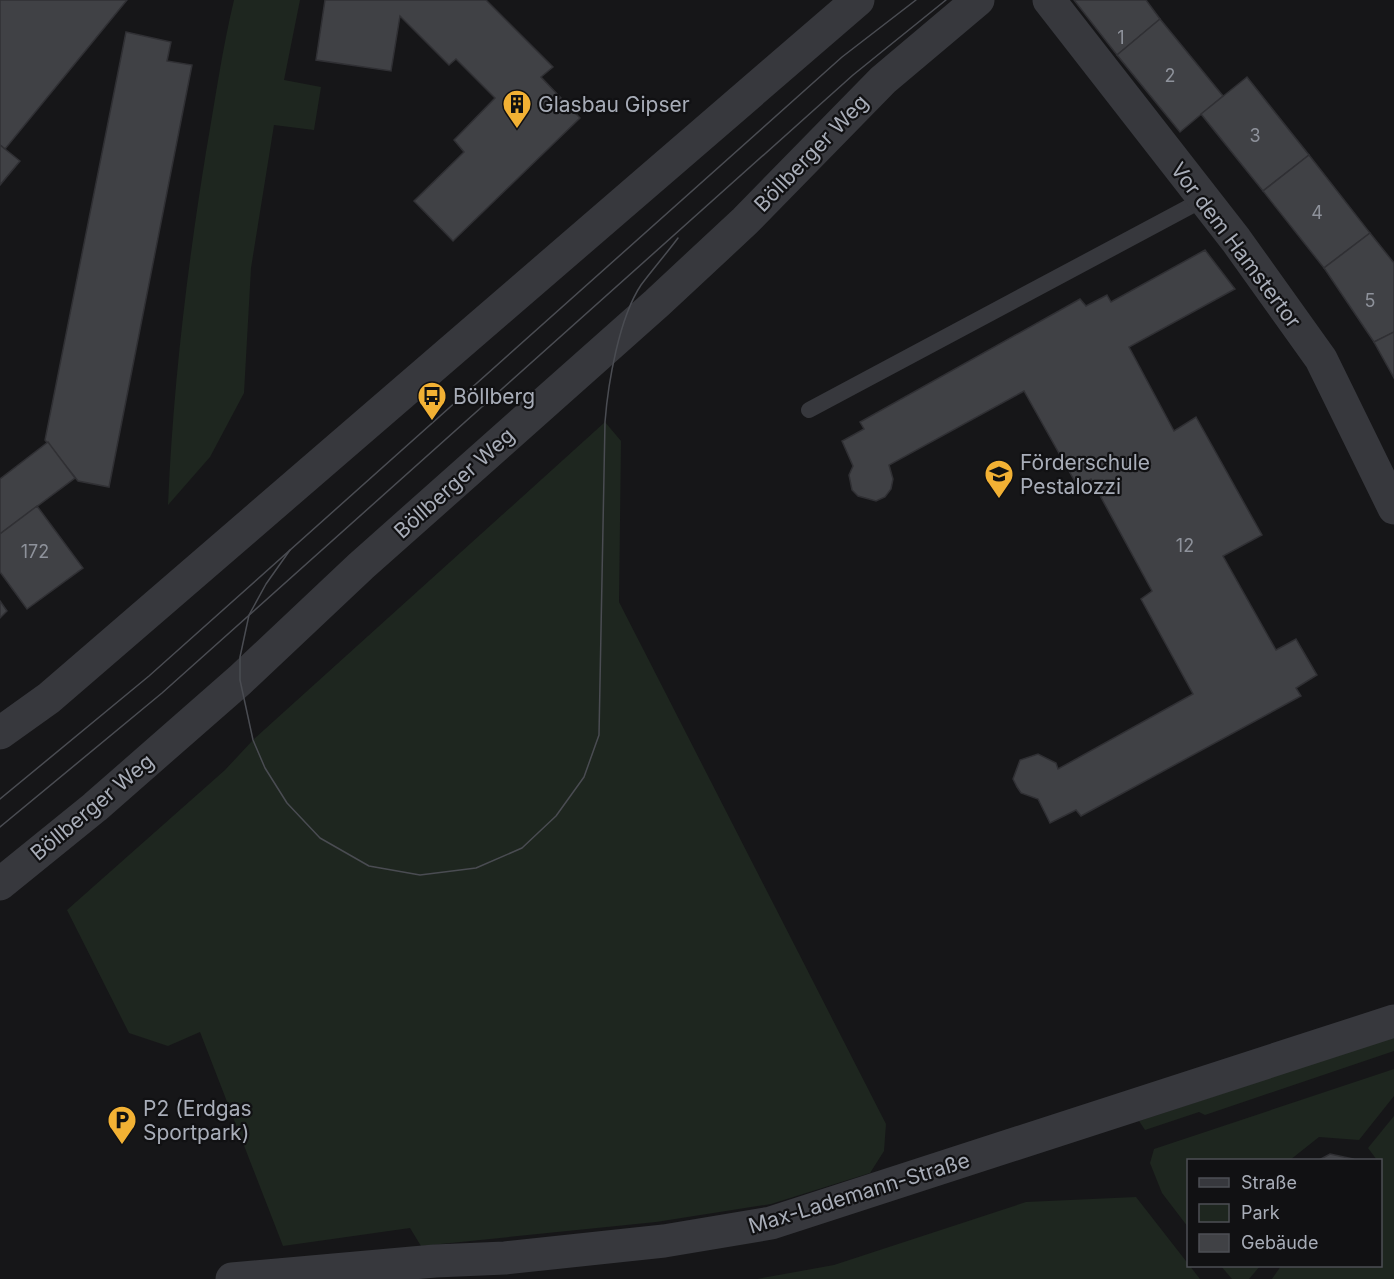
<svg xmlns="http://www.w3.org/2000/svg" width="1394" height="1279" font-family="Inter,sans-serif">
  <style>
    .green { fill: #1e261f }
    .building { fill: #404145; stroke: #303034; stroke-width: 1.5 }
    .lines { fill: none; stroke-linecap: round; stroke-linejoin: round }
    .service { stroke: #37383d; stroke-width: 16 }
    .minor { stroke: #37383d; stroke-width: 33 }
    .tertiary { stroke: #37383d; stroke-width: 33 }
    .tram { stroke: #4a4c52; stroke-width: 1.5 }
    .labels { text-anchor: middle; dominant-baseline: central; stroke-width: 4.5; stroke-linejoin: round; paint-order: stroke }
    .number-label { font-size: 18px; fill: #8e929b }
    .poi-label { font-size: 21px; fill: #a8adb8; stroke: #111113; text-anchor: start }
    .street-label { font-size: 21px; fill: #a8adb8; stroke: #111113 }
  </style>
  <rect width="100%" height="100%" fill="#161618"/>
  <!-- green -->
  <g class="green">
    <path d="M 234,0 L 300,0 L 284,80 L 321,87 L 314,130 L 274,125 L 251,268 L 244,393 L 210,457 L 168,505 C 173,387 187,269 206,152 C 215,101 222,50 234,0 Z"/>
    <polygon points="605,422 621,441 619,602 886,1124 884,1151 870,1173 771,1204 656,1222 421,1246 410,1228 283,1246 200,1032 168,1046 129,1033 67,910 225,770 253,740"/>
    <polygon points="1394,1037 1394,1051 1205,1115 1199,1112 1145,1130 1139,1121"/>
    <polygon points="1394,1069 1394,1096 1359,1140 1319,1137 1290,1160 1188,1160 1188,1227 1162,1193 1150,1163 1154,1149"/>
    <polygon points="1394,1116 1394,1279 1272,1279 1281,1266 1380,1266 1382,1168 1380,1160 1377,1160 1368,1148"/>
    <polygon points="1136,1197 1200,1279 757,1279 834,1265 1026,1202"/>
    <polygon points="1221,1266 1260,1266 1249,1279 1232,1279"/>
  </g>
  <!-- building -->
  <g class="building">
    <polygon points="0,0 127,0 5,149 0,145"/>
    <polygon points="325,0 486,0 553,67 541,77 580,118 453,241 414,201 464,152 454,140 495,98 456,59 449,65 400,16 391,71 316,60"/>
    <polygon points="1074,0 1146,0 1160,19 1117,55"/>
    <polygon points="1160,19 1223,96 1180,132 1117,55"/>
    <polygon points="126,32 171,42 167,61 192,65 109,487 78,481 45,440"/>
    <polygon points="1247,77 1309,155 1263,191 1201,114"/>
    <polygon points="0,145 20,161 0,185"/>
    <polygon points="1309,155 1370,233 1324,268 1263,191"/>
    <polygon points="1370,233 1394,263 1394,332 1374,342 1324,268"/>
    <polygon points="1205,250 1235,289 1129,347 1174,431 1196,417 1262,535 1223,556 1276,650 1296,639 1317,675 1296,688 1301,696 1081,816 1076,810 1050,823 1038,799 1021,793 1017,787 1013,779 1020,760 1038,754 1056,763 1058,769 1193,694 1141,599 1152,591 1091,479 1078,487 1024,391 889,465 893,479 891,489 885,497 876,501 858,496 852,490 849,475 853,466 842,441 864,429 860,422 1080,299 1086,306 1107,295 1111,302"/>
    <polygon points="1394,332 1394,378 1374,342"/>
    <polygon points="48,442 75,478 0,534 0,479"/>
    <polygon points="37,506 83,568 27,609 0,572 0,534"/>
    <polygon points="0,601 7,611 0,618"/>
    <polygon points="1330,1154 1353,1159 1355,1160 1319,1160"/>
  </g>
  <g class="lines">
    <!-- service -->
    <polyline class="service" points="809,410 1204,199"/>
    <!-- minor -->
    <g class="minor">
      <polyline points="1049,0 1236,240 1321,359 1394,508"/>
      <polyline points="232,1279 435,1261 505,1258 664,1241 771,1223 1394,1021"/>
    </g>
    <!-- tertiary -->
    <g class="tertiary">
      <polyline points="0,733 49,698 858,0"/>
      <polyline points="0,884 95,807 240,680 361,566 657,303 745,221 883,80 978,0"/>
    </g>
    <!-- tram -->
    <g class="tram">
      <path d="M 290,550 L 266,584 L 249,615 L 240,657 L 240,680 L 253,740 L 265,768 L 287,803 L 320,838 L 369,866 L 420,875 L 476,868 L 522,848 L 556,816 L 584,777 L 599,735 L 605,422 C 608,383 619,318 641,285 C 653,269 666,254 678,238"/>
      <polyline points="0,799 149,676 842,57 916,0"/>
      <polyline points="0,827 162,693 853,75 946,0"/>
    </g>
  </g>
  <!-- icons -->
  <defs>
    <g id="building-pin" transform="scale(1.5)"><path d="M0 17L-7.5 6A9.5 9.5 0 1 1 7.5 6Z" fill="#f2b134" stroke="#111113"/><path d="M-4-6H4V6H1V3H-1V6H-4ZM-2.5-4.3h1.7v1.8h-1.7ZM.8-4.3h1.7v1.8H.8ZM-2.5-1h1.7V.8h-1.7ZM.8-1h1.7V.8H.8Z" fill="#111"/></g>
    <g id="bus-pin" transform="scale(1.5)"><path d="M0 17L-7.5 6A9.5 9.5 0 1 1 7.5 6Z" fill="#f2b134" stroke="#111113"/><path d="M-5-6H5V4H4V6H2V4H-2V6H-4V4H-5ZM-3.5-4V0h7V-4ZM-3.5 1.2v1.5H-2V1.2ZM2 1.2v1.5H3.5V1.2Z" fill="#111"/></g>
    <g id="school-pin" transform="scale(1.5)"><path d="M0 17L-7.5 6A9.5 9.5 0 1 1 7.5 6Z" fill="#f2b134" stroke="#111113"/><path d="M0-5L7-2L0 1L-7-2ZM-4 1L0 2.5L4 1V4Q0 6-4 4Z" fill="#111"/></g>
    <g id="parking-pin" transform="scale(1.5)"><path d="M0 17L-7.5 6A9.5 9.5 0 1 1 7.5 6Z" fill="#f2b134" stroke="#111113"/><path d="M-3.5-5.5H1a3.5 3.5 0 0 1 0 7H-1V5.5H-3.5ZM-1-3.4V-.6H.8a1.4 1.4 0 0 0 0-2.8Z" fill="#111"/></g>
  </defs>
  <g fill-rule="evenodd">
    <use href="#building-pin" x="517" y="104"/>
    <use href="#bus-pin" x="432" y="396"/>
    <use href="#school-pin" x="999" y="474"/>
    <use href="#parking-pin" x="122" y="1120"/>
  </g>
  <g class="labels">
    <!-- number labels -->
    <g class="number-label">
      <text x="1121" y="37">1</text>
      <text x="1170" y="75">2</text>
      <text x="1255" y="135">3</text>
      <text x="1317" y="212">4</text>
      <text x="1370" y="300">5</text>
      <text x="1185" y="545">12</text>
      <text x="35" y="551">172</text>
    </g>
    <!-- poi labels -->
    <g class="poi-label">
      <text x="538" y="104">Glasbau Gipser</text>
      <text x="453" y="396">Böllberg</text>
      <text x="1020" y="462">Förderschule<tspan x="1020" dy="24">Pestalozzi</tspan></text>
      <text x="143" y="1108">P2 (Erdgas<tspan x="143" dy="24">Sportpark)</tspan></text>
    </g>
    <!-- street labels -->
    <g class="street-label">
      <text transform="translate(811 153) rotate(-46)">Böllberger Weg</text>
      <text transform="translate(1236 245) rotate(53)">Vor dem Hamstertor</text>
      <text transform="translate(454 483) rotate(-42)">Böllberger Weg</text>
      <text transform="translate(92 807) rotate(-40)">Böllberger Weg</text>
      <text transform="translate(859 1193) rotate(-17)">Max-Lademann-Straße</text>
    </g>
  </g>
  <!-- legend -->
  <rect x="1187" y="1159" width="195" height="108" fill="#111113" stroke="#4d4f55" stroke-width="1.5"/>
  <rect x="1199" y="1178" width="30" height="9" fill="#37383d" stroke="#4d4f55" stroke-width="1.5"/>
  <text x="1241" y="1189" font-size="18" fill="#a8adb8">Straße</text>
  <rect x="1199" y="1204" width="30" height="18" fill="#1e261f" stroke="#4d4f55" stroke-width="1.5"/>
  <text x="1241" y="1219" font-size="18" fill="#a8adb8">Park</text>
  <rect x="1199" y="1234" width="30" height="18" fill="#404145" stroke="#4d4f55" stroke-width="1.5"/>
  <text x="1241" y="1249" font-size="18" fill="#a8adb8">Gebäude</text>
</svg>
